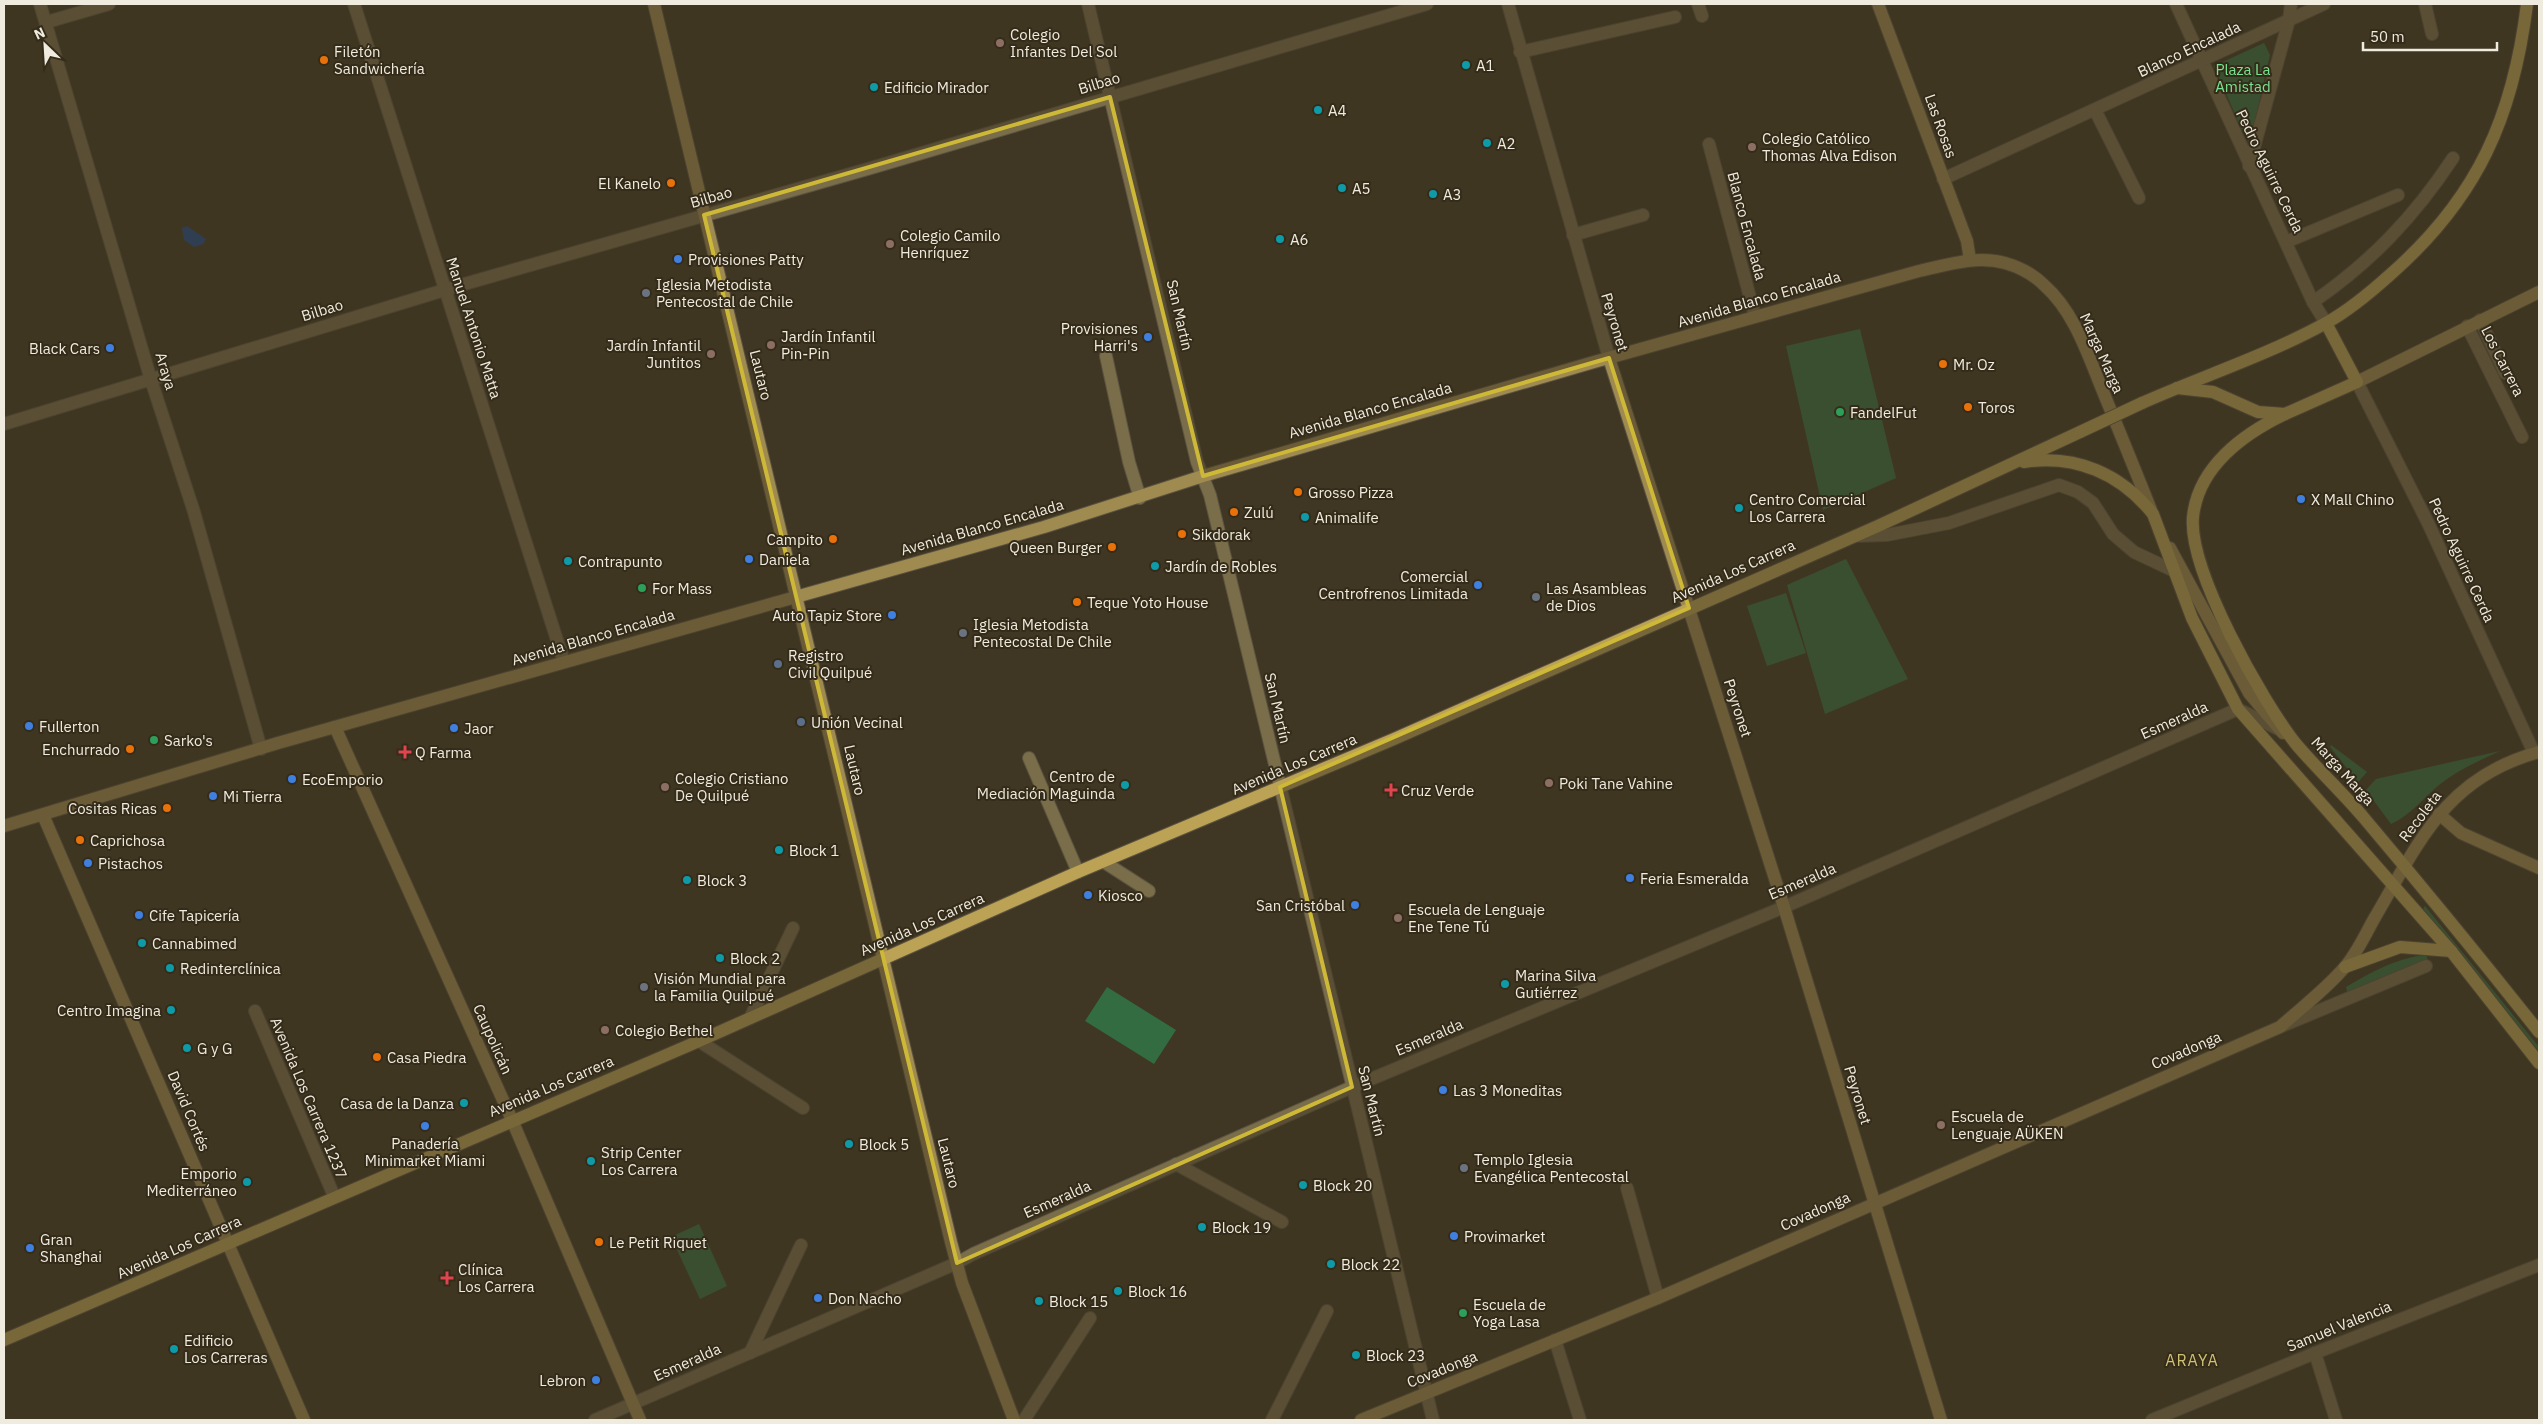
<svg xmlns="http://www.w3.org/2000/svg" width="2543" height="1424" font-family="'IBM Plex Sans',sans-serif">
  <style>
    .green { fill: #336c41 }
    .water { fill: #1e478a }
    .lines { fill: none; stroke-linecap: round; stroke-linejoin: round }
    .street-casing { stroke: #5b5341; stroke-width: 14 }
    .secondary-casing { stroke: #5b5341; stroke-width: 14 }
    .primary-casing { stroke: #5b5341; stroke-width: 14 }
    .street { stroke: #7a6d49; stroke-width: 12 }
    .secondary { stroke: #9f8b50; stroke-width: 12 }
    .primary { stroke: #bca254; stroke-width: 12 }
    .primary-bridge-casing { stroke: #5b5341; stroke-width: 14; stroke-linecap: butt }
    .primary-bridge { stroke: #bca254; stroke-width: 12 }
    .marked { fill: none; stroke: #ceb837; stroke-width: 4; stroke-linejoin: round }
    .education-dot { fill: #8d6e63; stroke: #342b19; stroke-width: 2 }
    .food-dot { fill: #e8710a; stroke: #342b19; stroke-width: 2 }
    .culture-dot { fill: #0f9aa8; stroke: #342b19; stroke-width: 2 }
    .shop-dot { fill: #3f7fe0; stroke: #342b19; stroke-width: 2 }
    .worship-dot { fill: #6b7280; stroke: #342b19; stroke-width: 2 }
    .leisure-dot { fill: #2e9e5b; stroke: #342b19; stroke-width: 2 }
    .service-dot { fill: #5c6f8a; stroke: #342b19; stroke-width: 2 }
    .health-dot { fill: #e0444e; stroke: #342b19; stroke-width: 2 }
    .labels { text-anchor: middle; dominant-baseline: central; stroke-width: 4; stroke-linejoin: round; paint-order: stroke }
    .poi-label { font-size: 15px; fill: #f0ebdf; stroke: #342b19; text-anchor: start }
    .street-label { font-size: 15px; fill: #f0ebdf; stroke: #342b19 }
    .park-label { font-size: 15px; fill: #7ae392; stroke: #342b19 }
    .neighbourhood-label { font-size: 16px; letter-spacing: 1px; fill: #cfc173; stroke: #342b19 }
  </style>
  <rect width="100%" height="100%" fill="#3f3623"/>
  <!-- green -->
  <g class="green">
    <polygon points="2264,43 2270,55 2253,129 2243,132 2214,66"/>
    <polygon points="1860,329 1896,478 1823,510 1786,346"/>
    <polygon points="1846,559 1908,679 1825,714 1787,585"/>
    <polygon points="1786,593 1806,653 1767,666 1747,606"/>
    <polygon points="2331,745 2367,772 2358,782 2330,747"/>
    <path d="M 2500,751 C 2478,761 2458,770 2439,785 C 2423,798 2410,816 2391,824 L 2366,790 L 2376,779 Z"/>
    <polygon points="2425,906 2539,1047 2539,1052 2423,909"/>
    <path d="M 2426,955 L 2428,960 L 2348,995 L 2346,987 C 2372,972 2396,958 2426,955 Z"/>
    <polygon points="1107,987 1176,1030 1154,1064 1085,1021"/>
    <polygon points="699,1224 727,1286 700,1299 671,1237"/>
  </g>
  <!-- water -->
  <polygon class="water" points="187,226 206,239 203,244 194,247 184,240 182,228"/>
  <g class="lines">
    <!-- street casing -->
    <g class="street-casing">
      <g id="street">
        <polyline points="40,4 151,380 194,512 261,749"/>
        <polyline points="354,4 564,662"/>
        <polyline points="1088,4 1197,462 1210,495 1433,1420"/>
        <polyline points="1508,4 1609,358"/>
        <polyline points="1698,4 1702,16"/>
        <polyline points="2176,4 2313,302 2326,323"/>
        <polyline points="2425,4 2432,34"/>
        <polyline points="47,22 109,4"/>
        <polyline points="1520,52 1675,17"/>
        <polyline points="2095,110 2139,198"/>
        <polyline points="1709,144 1755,316"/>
        <polyline points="2249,166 2289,20 2291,4"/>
        <polyline points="1943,179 2324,4"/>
        <polyline points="1573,235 1643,215"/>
        <polyline points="2286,242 2398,195"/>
        <path d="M 2313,302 C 2371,262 2414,217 2453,158"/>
        <polyline points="2480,320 2505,373"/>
        <polyline points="2467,326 2522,437"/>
        <polyline points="1106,356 1129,462 1140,498"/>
        <polyline points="2357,382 2428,523 2534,753"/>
        <polyline points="4,424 461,285 871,168 1427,4"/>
        <polyline points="1855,536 1887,535 1949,523 2059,485 2078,492 2093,503 2113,534 2134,552 2172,570"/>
        <polyline points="1029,758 1078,872"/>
        <polyline points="1104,862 1149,891"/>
        <polyline points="255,1011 334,1196"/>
        <polyline points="750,1018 793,928"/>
        <polyline points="2282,1026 2426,966"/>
        <polyline points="699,1041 803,1108"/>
        <polyline points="1176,1164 1282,1222"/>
        <polyline points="1627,1188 1658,1298"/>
        <polyline points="1555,1340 1580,1420"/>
        <polyline points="750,1353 801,1245"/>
        <polyline points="2315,1353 2336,1420"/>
        <polyline points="595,1420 957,1263 973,1254 1352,1087 1784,907 2238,709 2278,729"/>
        <polyline points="1024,1420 1090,1318"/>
        <polyline points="1272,1420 1327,1311"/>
        <polyline points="2152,1420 2315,1353 2539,1265"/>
      </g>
    </g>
    <!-- secondary casing -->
    <g class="secondary-casing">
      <g id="secondary">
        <polyline points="654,4 951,1242 962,1283 1014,1420"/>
        <polyline points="1878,4 1967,241 1970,260"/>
        <polyline points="1609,358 1784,907 1941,1420"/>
        <polyline points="2357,382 2539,292"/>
        <polyline points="2170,548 2249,693 2283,733"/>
        <polyline points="335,727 512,1120 640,1420"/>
        <polyline points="2439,814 2461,833 2539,868"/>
        <polyline points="43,815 304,1420"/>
        <path d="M 4,826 L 278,743 L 1044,527 L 1203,476 L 1594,362 L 1919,271 C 1947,265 1976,255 2005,263 C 2019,267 2034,275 2044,285 C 2075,312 2089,358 2104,394 C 2120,433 2136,472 2151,510"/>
        <path d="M 1361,1420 L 1658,1298 L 2280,1027 C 2301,1008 2325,990 2344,968 C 2356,955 2365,935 2374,919 C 2419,842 2446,777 2539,752"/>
      </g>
    </g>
    <!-- primary casing -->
    <g class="primary-casing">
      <g id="primary">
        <polyline points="2177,388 2213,392 2258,412 2285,414 2357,382 2326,323"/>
        <path d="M 2142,403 C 2203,376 2268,355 2326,323 C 2350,310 2371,292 2392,273 C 2478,197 2513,117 2527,4"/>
        <path d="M 2285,414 C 2243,434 2198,467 2193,517 C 2188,570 2262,701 2296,744 C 2318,770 2343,793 2364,818 C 2424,889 2482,960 2539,1032"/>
        <path d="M 2024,462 C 2076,454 2121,474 2153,514 L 2192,618 L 2238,709 L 2451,951 L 2539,1063"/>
        <polyline points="2345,967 2400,947 2451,951"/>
        <polyline points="4,1340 699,1041 1078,872 1394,739 1878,526 2080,432"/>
      </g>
    </g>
    <!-- street -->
    <use href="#street" class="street"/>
    <!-- secondary -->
    <use href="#secondary" class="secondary"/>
    <!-- primary -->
    <use href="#primary" class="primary"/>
    <!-- primary-bridge casing -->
    <g class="primary-bridge-casing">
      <polyline id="primary-bridge" points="2080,432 2142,403"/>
    </g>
    <!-- primary-bridge -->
    <use href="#primary-bridge" class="primary-bridge"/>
  </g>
  <!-- marked area -->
  <path d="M0 0H2543V1424H0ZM 1110,97 L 1203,476 L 1609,358 L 1689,608 L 1280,787 L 1352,1087 L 957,1263 L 704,215 Z" fill="#3f3623" fill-opacity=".55" fill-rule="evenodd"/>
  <path class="marked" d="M 1110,97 L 1203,476 L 1609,358 L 1689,608 L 1280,787 L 1352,1087 L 957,1263 L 704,215 Z"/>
  <!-- markers -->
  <g class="education-dot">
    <circle cx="1000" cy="43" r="5"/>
    <circle cx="1752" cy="147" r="5"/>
    <circle cx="890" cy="244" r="5"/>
    <circle cx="771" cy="345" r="5"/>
    <circle cx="711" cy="354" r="5"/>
    <circle cx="1549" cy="783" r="5"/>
    <circle cx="665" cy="787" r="5"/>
    <circle cx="1398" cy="918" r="5"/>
    <circle cx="605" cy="1030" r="5"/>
    <circle cx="1941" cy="1125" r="5"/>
  </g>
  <g class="food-dot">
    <circle cx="324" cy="60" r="5"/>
    <circle cx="671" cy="183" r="5"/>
    <circle cx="1943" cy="364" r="5"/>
    <circle cx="1968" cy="407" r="5"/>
    <circle cx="1298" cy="492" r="5"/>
    <circle cx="1234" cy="512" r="5"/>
    <circle cx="1182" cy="534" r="5"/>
    <circle cx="833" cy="539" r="5"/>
    <circle cx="1112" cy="547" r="5"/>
    <circle cx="1077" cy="602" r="5"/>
    <circle cx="130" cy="749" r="5"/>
    <circle cx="167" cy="808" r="5"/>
    <circle cx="80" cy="840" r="5"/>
    <circle cx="377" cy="1057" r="5"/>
    <circle cx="599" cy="1242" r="5"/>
  </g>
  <g class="culture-dot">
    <circle cx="1466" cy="65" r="5"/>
    <circle cx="874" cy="87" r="5"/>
    <circle cx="1318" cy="110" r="5"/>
    <circle cx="1487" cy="143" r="5"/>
    <circle cx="1342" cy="188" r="5"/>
    <circle cx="1433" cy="194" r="5"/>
    <circle cx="1280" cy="239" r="5"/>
    <circle cx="1739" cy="508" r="5"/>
    <circle cx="1305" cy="517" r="5"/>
    <circle cx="568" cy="561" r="5"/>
    <circle cx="1155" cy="566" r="5"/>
    <circle cx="1125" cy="785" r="5"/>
    <circle cx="779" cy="850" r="5"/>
    <circle cx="687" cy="880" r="5"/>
    <circle cx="142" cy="943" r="5"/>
    <circle cx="720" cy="958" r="5"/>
    <circle cx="170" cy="968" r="5"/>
    <circle cx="1505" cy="984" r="5"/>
    <circle cx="171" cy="1010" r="5"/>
    <circle cx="187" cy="1048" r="5"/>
    <circle cx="464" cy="1103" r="5"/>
    <circle cx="849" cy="1144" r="5"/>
    <circle cx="591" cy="1161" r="5"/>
    <circle cx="247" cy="1182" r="5"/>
    <circle cx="1303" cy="1185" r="5"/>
    <circle cx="1202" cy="1227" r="5"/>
    <circle cx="1331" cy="1264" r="5"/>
    <circle cx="1118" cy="1291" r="5"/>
    <circle cx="1039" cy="1301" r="5"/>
    <circle cx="174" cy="1349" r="5"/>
    <circle cx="1356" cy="1355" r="5"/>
  </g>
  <g class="shop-dot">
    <circle cx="678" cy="259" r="5"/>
    <circle cx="1148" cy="337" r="5"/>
    <circle cx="110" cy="348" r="5"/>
    <circle cx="2301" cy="499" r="5"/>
    <circle cx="749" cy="559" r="5"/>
    <circle cx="1478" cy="585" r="5"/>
    <circle cx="892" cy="615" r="5"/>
    <circle cx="29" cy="726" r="5"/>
    <circle cx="454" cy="728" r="5"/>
    <circle cx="292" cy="779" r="5"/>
    <circle cx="213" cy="796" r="5"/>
    <circle cx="88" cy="863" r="5"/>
    <circle cx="1630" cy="878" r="5"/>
    <circle cx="1088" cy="895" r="5"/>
    <circle cx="1355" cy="905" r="5"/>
    <circle cx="139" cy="915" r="5"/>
    <circle cx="1443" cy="1090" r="5"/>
    <circle cx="425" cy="1126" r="5"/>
    <circle cx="1454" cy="1236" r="5"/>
    <circle cx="30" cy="1248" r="5"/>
    <circle cx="818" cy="1298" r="5"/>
    <circle cx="596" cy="1380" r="5"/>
  </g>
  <g class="worship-dot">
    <circle cx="646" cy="293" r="5"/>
    <circle cx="1536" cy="597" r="5"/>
    <circle cx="963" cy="633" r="5"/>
    <circle cx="644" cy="987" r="5"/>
    <circle cx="1464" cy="1168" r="5"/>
  </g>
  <g class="leisure-dot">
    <circle cx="1840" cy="412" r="5"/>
    <circle cx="642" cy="588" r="5"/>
    <circle cx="154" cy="740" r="5"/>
    <circle cx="1463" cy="1313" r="5"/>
  </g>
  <g class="service-dot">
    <circle cx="778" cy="664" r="5"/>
    <circle cx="801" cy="722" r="5"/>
  </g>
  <g class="health-dot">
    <path d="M402.5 744.5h5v5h5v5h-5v5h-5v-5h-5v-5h5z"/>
    <path d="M1388.5 782.5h5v5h5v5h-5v5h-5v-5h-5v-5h5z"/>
    <path d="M444.5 1270.5h5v5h5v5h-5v5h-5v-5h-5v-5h5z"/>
  </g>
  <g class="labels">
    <!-- poi labels -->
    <g class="poi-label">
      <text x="1010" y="34">Colegio<tspan x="1010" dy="17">Infantes Del Sol</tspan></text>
      <text x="334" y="51">Filetón<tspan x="334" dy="17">Sandwichería</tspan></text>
      <text x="1476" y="65">A1</text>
      <text x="884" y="87">Edificio Mirador</text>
      <text x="1328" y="110">A4</text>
      <text x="1762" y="138">Colegio Católico<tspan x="1762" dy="17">Thomas Alva Edison</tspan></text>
      <text x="1497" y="143">A2</text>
      <text x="661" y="183" text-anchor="end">El Kanelo</text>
      <text x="1352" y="188">A5</text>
      <text x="1443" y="194">A3</text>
      <text x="900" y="235">Colegio Camilo<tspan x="900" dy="17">Henríquez</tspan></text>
      <text x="1290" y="239">A6</text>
      <text x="688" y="259">Provisiones Patty</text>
      <text x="656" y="284">Iglesia Metodista<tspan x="656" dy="17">Pentecostal de Chile</tspan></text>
      <text x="1138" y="328" text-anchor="end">Provisiones<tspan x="1138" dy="17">Harri's</tspan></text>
      <text x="781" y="336">Jardín Infantil<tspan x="781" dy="17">Pin-Pin</tspan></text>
      <text x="701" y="345" text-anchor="end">Jardín Infantil<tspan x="701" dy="17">Juntitos</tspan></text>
      <text x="100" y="348" text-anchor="end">Black Cars</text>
      <text x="1953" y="364">Mr. Oz</text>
      <text x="1978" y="407">Toros</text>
      <text x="1850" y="412">FandelFut</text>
      <text x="1308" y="492">Grosso Pizza</text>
      <text x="1749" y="499">Centro Comercial<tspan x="1749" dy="17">Los Carrera</tspan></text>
      <text x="2311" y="499">X Mall Chino</text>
      <text x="1244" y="512">Zulú</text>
      <text x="1315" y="517">Animalife</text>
      <text x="1192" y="534">Sikdorak</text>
      <text x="823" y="539" text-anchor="end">Campito</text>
      <text x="1102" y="547" text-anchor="end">Queen Burger</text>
      <text x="759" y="559">Daniela</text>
      <text x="578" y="561">Contrapunto</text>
      <text x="1165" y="566">Jardín de Robles</text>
      <text x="1468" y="576" text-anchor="end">Comercial<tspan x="1468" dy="17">Centrofrenos Limitada</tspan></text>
      <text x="652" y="588">For Mass</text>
      <text x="1546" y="588">Las Asambleas<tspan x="1546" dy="17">de Dios</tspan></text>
      <text x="1087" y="602">Teque Yoto House</text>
      <text x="882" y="615" text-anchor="end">Auto Tapiz Store</text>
      <text x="973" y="624">Iglesia Metodista<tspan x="973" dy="17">Pentecostal De Chile</tspan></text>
      <text x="788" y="655">Registro<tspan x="788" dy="17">Civil Quilpué</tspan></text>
      <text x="811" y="722">Unión Vecinal</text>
      <text x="39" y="726">Fullerton</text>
      <text x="464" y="728">Jaor</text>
      <text x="164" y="740">Sarko's</text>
      <text x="120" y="749" text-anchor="end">Enchurrado</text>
      <text x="415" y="752">Q Farma</text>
      <text x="1115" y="776" text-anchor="end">Centro de<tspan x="1115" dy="17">Mediación Maguinda</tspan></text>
      <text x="675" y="778">Colegio Cristiano<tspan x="675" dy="17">De Quilpué</tspan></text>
      <text x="302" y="779">EcoEmporio</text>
      <text x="1559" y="783">Poki Tane Vahine</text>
      <text x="1401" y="790">Cruz Verde</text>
      <text x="223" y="796">Mi Tierra</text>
      <text x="157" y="808" text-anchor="end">Cositas Ricas</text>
      <text x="90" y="840">Caprichosa</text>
      <text x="789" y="850">Block 1</text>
      <text x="98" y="863">Pistachos</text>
      <text x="1640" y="878">Feria Esmeralda</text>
      <text x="697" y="880">Block 3</text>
      <text x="1098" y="895">Kiosco</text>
      <text x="1345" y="905" text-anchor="end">San Cristóbal</text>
      <text x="1408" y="909">Escuela de Lenguaje<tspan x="1408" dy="17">Ene Tene Tú</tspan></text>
      <text x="149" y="915">Cife Tapicería</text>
      <text x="152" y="943">Cannabimed</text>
      <text x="730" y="958">Block 2</text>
      <text x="180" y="968">Redinterclínica</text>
      <text x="1515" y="975">Marina Silva<tspan x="1515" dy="17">Gutiérrez</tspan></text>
      <text x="654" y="978">Visión Mundial para<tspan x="654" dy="17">la Familia Quilpué</tspan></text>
      <text x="161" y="1010" text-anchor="end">Centro Imagina</text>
      <text x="615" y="1030">Colegio Bethel</text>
      <text x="197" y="1048">G y G</text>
      <text x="387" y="1057">Casa Piedra</text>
      <text x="1453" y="1090">Las 3 Moneditas</text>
      <text x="454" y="1103" text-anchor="end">Casa de la Danza</text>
      <text x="1951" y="1116">Escuela de<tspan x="1951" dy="17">Lenguaje AÜKEN</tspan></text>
      <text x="425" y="1143" text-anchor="middle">Panadería<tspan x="425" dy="17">Minimarket Miami</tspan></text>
      <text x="859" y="1144">Block 5</text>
      <text x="601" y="1152">Strip Center<tspan x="601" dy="17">Los Carrera</tspan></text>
      <text x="1474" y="1159">Templo Iglesia<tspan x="1474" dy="17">Evangélica Pentecostal</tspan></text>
      <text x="237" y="1173" text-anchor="end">Emporio<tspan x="237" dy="17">Mediterráneo</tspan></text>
      <text x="1313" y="1185">Block 20</text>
      <text x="1212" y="1227">Block 19</text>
      <text x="1464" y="1236">Provimarket</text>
      <text x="40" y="1239">Gran<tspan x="40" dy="17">Shanghai</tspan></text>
      <text x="609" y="1242">Le Petit Riquet</text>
      <text x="1341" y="1264">Block 22</text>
      <text x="458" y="1269">Clínica<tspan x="458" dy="17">Los Carrera</tspan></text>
      <text x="1128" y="1291">Block 16</text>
      <text x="828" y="1298">Don Nacho</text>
      <text x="1049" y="1301">Block 15</text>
      <text x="1473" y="1304">Escuela de<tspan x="1473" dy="17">Yoga Lasa</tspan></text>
      <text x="184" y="1340">Edificio<tspan x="184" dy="17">Los Carreras</tspan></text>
      <text x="1366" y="1355">Block 23</text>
      <text x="586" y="1380" text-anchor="end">Lebron</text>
    </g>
    <!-- street labels -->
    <g class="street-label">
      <text transform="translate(2189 49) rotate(-25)">Blanco Encalada</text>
      <text transform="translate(1099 83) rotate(-17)">Bilbao</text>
      <text transform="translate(1941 126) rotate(70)">Las Rosas</text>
      <text transform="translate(2270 171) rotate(64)">Pedro Aguirre Cerda</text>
      <text transform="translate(711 197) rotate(-16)">Bilbao</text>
      <text transform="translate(1747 226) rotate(75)">Blanco Encalada</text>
      <text transform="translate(1759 299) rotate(-16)">Avenida Blanco Encalada</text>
      <text transform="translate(322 310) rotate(-17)">Bilbao</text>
      <text transform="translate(1180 315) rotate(77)">San Martín</text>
      <text transform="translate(1615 322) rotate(73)">Peyronet</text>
      <text transform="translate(474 328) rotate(72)">Manuel Antonio Matta</text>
      <text transform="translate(2102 353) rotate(66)">Marga Marga</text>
      <text transform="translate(2503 361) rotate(63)">Los Carrera</text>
      <text transform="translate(166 371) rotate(73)">Araya</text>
      <text transform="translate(761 375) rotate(76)">Lautaro</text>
      <text transform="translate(1370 410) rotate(-16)">Avenida Blanco Encalada</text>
      <text transform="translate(982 527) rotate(-16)">Avenida Blanco Encalada</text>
      <text transform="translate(2462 560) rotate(65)">Pedro Aguirre Cerda</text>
      <text transform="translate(1733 571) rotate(-24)">Avenida Los Carrera</text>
      <text transform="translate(593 637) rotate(-16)">Avenida Blanco Encalada</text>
      <text transform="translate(1278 708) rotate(77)">San Martín</text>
      <text transform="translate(1738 708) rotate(72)">Peyronet</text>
      <text transform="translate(2174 720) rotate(-24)">Esmeralda</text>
      <text transform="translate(1294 764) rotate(-23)">Avenida Los Carrera</text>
      <text transform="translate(855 770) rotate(77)">Lautaro</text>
      <text transform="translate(2343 771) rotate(48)">Marga Marga</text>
      <text transform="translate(2420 816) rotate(-53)">Recoleta</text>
      <text transform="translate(1802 881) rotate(-23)">Esmeralda</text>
      <text transform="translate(922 924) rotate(-24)">Avenida Los Carrera</text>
      <text transform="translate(1429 1037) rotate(-23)">Esmeralda</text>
      <text transform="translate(493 1039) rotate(66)">Caupolicán</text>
      <text transform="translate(2186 1050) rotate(-23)">Covadonga</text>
      <text transform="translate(551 1086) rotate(-23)">Avenida Los Carrera</text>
      <text transform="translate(1858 1095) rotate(73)">Peyronet</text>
      <text transform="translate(309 1098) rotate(67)">Avenida Los Carrera 1237</text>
      <text transform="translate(1372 1101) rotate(76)">San Martín</text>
      <text transform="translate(189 1111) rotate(67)">David Cortés</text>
      <text transform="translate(949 1163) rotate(76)">Lautaro</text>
      <text transform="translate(1057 1199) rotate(-24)">Esmeralda</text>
      <text transform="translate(1815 1211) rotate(-24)">Covadonga</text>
      <text transform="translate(179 1247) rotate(-24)">Avenida Los Carrera</text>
      <text transform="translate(2339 1326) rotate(-22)">Samuel Valencia</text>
      <text transform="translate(687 1362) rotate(-24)">Esmeralda</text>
      <text transform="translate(1442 1369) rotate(-22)">Covadonga</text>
    </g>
    <!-- park labels -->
    <g class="park-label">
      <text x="2243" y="69">Plaza La<tspan x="2243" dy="17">Amistad</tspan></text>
    </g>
    <!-- neighbourhood labels -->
    <g class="neighbourhood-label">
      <text x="2192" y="1360">ARAYA</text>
    </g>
  </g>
  <!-- border -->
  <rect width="2543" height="1424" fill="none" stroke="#f0ebdf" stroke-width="10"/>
  <!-- north arrow -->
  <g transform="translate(45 45) rotate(335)" stroke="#342b19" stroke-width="4" paint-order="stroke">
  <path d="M0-4L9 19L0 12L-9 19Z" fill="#f0ebdf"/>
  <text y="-8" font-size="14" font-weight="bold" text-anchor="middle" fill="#f0ebdf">N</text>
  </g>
  <!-- scale -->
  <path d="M2363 42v8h134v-8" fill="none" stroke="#f0ebdf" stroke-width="2.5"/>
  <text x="2370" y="42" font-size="15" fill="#f0ebdf" stroke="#342b19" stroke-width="4" paint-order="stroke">50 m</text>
</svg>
